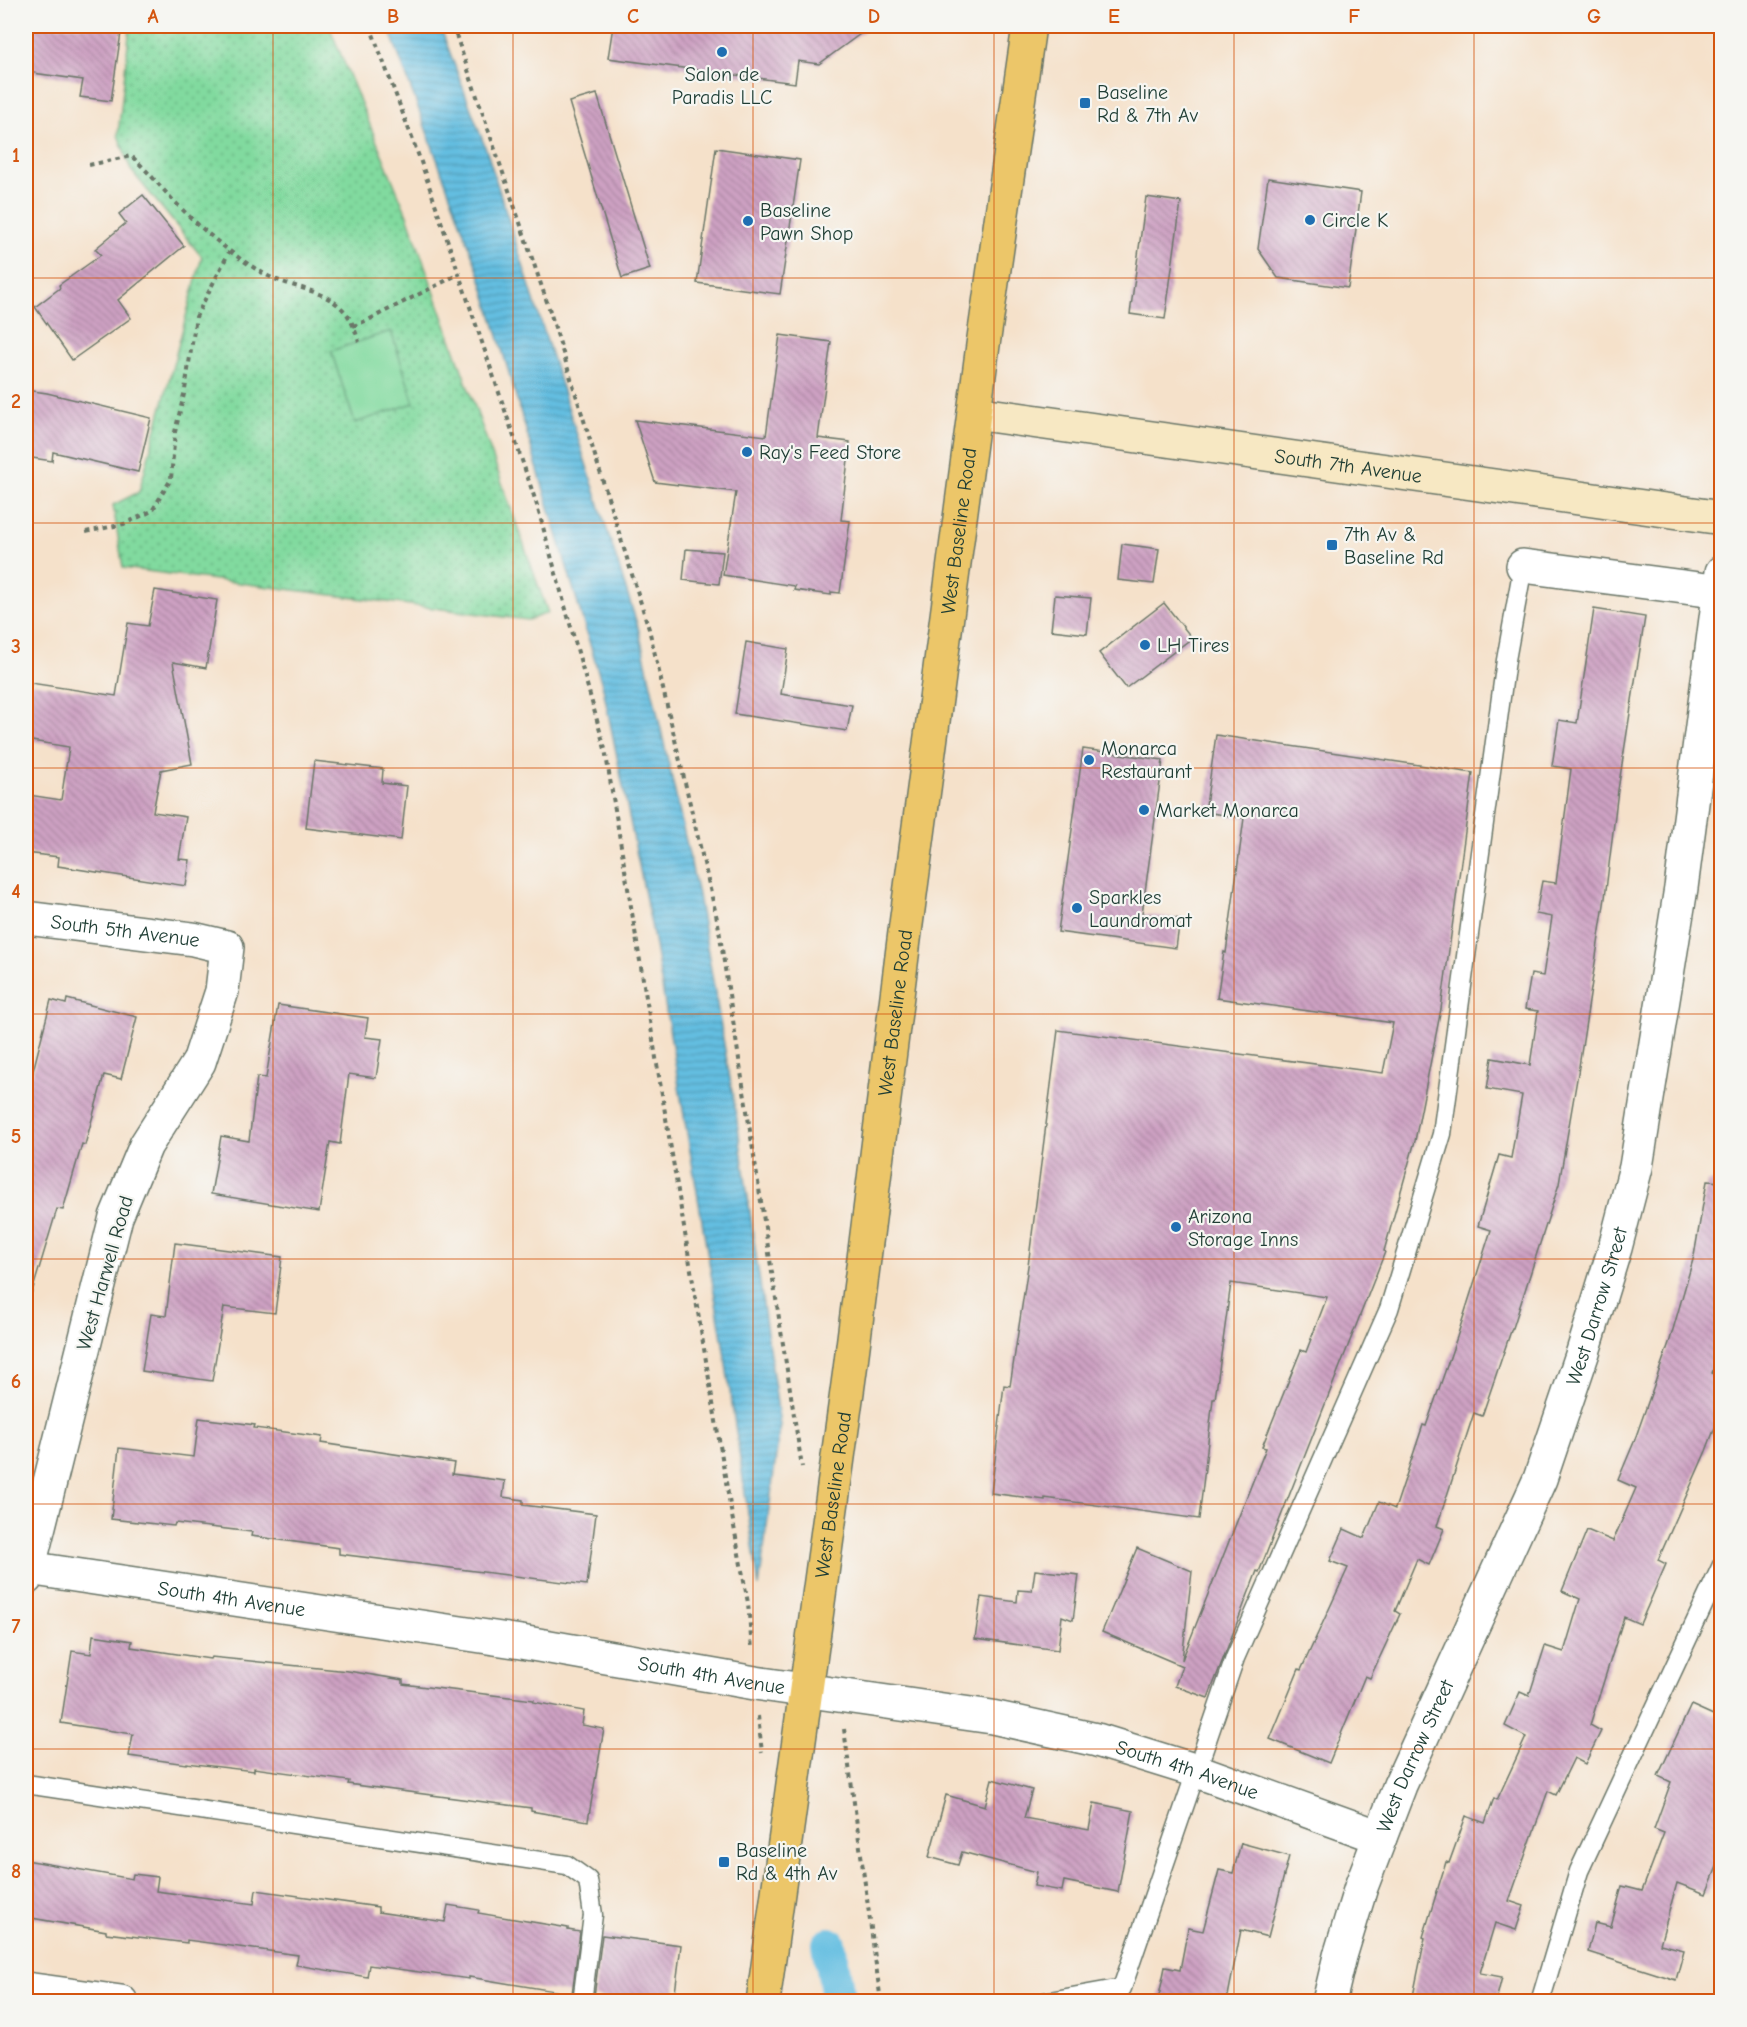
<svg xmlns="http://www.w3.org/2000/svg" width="1747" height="2027" font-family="'Comic Neue',sans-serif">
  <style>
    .park { fill: url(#park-dots); stroke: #508c6a; stroke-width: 1.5 }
    .pitch { fill: #81da9f; stroke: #508c6a; stroke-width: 1.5 }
    .water { fill: url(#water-rules); stroke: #427e8a; stroke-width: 1.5 }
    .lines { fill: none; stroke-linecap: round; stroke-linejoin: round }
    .canal { stroke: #64bee1; stroke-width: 34 }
    .building { fill: url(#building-back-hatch) }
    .service-casing { stroke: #6a7668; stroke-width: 21 }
    .minor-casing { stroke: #6a7668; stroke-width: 36 }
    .secondary-casing { stroke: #6a7668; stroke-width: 36 }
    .primary-casing { stroke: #6a7668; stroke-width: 36 }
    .path { stroke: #6a7668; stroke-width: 4; stroke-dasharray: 4.5 4.5; stroke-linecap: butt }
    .service { stroke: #fff; stroke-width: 18 }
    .minor { stroke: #fff; stroke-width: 33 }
    .secondary { stroke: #f7e8c3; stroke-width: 33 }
    .primary { stroke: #ecc669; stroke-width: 33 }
    .grid { fill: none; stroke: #d45610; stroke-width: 1.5; stroke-opacity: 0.55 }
    .poi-dot { fill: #1f6fb2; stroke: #f6f6f2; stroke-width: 2 }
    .labels { text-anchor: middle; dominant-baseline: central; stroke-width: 4.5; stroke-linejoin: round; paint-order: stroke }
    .poi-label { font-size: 20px; fill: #1f3d34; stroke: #f6f6f2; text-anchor: start }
    .street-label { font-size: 20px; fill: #1f3d34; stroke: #f6f6f2 }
    .neatline { fill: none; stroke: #d45610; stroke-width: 2 }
    .grid-label { font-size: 20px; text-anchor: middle; font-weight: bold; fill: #d45610 }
  </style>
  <defs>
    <pattern id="park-dots" width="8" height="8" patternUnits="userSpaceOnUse" patternTransform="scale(1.5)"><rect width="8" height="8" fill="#81da9f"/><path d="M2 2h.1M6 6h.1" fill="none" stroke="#69b282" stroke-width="1.8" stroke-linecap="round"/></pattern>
    <pattern id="water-rules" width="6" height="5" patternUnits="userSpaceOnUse" patternTransform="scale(1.5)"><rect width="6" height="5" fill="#64bee1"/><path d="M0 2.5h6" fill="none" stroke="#529cb7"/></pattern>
    <pattern id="building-back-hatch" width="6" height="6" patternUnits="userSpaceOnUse" patternTransform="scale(1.5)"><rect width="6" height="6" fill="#cea1c3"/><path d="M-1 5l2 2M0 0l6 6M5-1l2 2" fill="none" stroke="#a7849f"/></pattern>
  </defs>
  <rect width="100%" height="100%" fill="#f6f6f2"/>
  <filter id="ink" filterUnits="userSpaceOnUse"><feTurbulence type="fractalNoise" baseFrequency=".0167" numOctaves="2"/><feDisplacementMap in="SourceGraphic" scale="12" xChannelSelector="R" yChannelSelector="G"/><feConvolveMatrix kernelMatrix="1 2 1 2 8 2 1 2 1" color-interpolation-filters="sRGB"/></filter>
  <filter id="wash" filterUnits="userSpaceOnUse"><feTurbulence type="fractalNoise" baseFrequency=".008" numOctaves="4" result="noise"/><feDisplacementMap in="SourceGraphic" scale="24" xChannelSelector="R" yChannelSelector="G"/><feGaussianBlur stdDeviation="1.35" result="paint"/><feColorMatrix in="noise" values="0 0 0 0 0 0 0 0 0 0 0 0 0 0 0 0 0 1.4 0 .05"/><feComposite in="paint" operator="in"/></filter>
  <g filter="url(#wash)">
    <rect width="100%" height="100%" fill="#f5e1ca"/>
    <!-- park -->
    <polygon class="park" points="130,26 329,26 407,215 548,613 528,620 123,568 113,505 139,492 202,257 131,170 118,135"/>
    <!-- pitch -->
    <polygon class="pitch" points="391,331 414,403 355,423 331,351"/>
    <!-- water -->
    <polygon class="water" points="388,26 440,26 487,152 638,627 698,895 736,1113 780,1425 759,1587 723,1344 653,934 603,688 480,276"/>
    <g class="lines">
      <!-- canal -->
      <polyline class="canal" points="829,1944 839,2002"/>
    </g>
    <g id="blocks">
      <!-- building -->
      <g class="building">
        <polygon points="26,26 122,26 111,101 80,97 83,80 26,72"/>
        <polygon points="613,26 871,26 819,64 798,61 795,83 608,58"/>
        <polygon points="597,94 650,269 622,278 569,102"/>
        <polygon points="716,148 800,160 780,294 697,283"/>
        <polygon points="1268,178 1361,192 1348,288 1278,278 1258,249"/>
        <polygon points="143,195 184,246 118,300 131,318 72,360 35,307 60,288 59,285 101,255 95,249 126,223 119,214"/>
        <polygon points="1146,197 1181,202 1165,319 1130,314"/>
        <polygon points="780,335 831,342 818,438 850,442 841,520 850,521 840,593 831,592 831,595 794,590 795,586 723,575 736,492 655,482 635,420 766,436"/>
        <polygon points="26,390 47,393 151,418 138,472 53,452 52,461 26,457"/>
        <polygon points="1122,544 1159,549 1154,584 1118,580"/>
        <polygon points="686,549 723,552 719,584 683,580"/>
        <polygon points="155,590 217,600 206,668 173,662 192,764 161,770 153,812 186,817 179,859 190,860 186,886 58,866 59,857 26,853 26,823 29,795 61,800 69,747 26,740 26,718 31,683 116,696 128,623 148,626"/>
        <polygon points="1055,595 1091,598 1087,634 1051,630"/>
        <polygon points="1164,603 1192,638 1126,688 1099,653"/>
        <polygon points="1594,609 1645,617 1618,790 1605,898 1578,1073 1559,1184 1513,1328 1512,1328 1482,1416 1474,1413 1437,1526 1444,1529 1429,1565 1417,1559 1395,1611 1400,1614 1370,1678 1365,1676 1329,1763 1270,1739 1299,1669 1301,1670 1348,1568 1330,1561 1344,1529 1364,1538 1379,1502 1395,1509 1423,1425 1426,1426 1457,1337 1491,1230 1478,1226 1499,1155 1511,1158 1522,1095 1487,1089 1492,1058 1530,1065 1538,1011 1525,1009 1531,974 1543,976 1552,917 1536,914 1542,881 1556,883 1571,769 1552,766 1559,720 1577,723"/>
        <polygon points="746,642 788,649 781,694 852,705 847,731 735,714"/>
        <polygon points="1216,735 1473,773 1441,1009 1415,1141 1384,1251 1385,1252 1259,1572 1257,1571 1208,1698 1175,1686 1182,1666 1102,1632 1137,1548 1192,1571 1182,1660 1266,1448 1262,1447 1301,1350 1306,1352 1327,1297 1231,1283 1215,1399 1213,1399 1199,1519 1045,1498 1045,1500 991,1493 1004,1385 1010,1386 1028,1266 1058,1030 1383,1073 1393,1023 1217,998 1224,952 1226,953 1244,818 1205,812"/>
        <polygon points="1083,749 1163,760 1142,914 1180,919 1176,948 1058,932"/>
        <polygon points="314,761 383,769 382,783 407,786 401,840 306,828"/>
        <polygon points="67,999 137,1017 121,1079 104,1075 85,1145 82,1144 63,1210 57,1209 32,1292 26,1291 26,1073 32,1075 51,1000 66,1004"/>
        <polygon points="278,1005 368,1018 365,1037 382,1039 376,1078 349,1074 340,1144 330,1142 319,1212 211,1194 221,1136 249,1141 257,1077 266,1078"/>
        <polygon points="1707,1181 1722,1182 1722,1343 1712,1373 1722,1377 1722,1409 1706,1451 1658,1560 1666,1564 1640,1624 1624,1617 1590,1725 1601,1731 1585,1764 1574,1758 1556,1795 1548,1791 1509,1901 1524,1906 1516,1930 1495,1923 1480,1973 1502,1977 1496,2001 1412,2001 1425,1938 1423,1937 1446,1862 1449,1863 1466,1816 1485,1823 1494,1798 1497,1800 1526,1737 1505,1726 1520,1692 1529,1696 1545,1646 1564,1652 1580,1599 1562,1591 1587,1530 1613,1541 1636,1488 1618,1480 1634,1442 1670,1340 1694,1256"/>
        <polygon points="175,1243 282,1257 275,1313 224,1307 212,1381 142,1371 151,1314 166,1316"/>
        <polygon points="199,1418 255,1425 254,1428 322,1437 321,1443 454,1463 452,1474 505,1481 503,1497 523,1500 523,1505 596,1514 587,1585 339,1554 339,1548 251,1536 252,1532 175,1523 174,1526 111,1519 119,1448 194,1457"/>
        <polygon points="1035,1570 1079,1575 1073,1620 1062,1616 1058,1650 975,1639 981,1597 1017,1602 1018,1590 1032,1591"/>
        <polygon points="93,1635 132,1641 131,1647 210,1659 211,1657 348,1671 403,1680 403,1684 534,1700 533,1702 584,1711 582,1725 604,1729 588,1821 531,1811 531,1808 348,1784 349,1781 254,1768 254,1771 186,1763 186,1764 129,1756 133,1734 61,1723 72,1651 91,1654"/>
        <polygon points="1691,1705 1722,1719 1722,1854 1706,1894 1677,1883 1660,1944 1684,1950 1676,1980 1588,1952 1595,1923 1611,1927 1622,1886 1642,1891 1664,1833 1654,1829 1671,1782 1658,1776"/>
        <polygon points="992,1779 1032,1790 1024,1818 1089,1830 1094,1803 1133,1811 1118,1892 1064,1881 1062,1891 1034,1886 1037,1872 962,1852 958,1865 929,1857 946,1795 985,1806"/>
        <polygon points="1241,1843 1289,1856 1268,1937 1241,1930 1227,2001 1158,2001 1165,1967 1180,1970 1188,1928 1203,1931 1219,1870 1233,1873"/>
        <polygon points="26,1860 132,1879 133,1874 158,1877 156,1891 254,1904 256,1890 378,1907 378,1912 445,1922 448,1905 479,1910 478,1913 568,1928 568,1930 580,1932 572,1994 469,1977 469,1979 369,1965 367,1977 296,1965 298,1955 187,1940 187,1943 106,1933 106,1931 26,1917"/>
        <polygon points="602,1935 681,1945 674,2001 621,2001 594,1997"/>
      </g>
    </g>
  </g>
  <g filter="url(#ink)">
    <use href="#blocks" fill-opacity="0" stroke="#6a7668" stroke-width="1.5"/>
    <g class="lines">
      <!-- service casing -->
      <g class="service-casing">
        <g id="service">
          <polyline points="26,1784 567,1865 588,1880 593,1915 582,2002"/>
          <polyline points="1044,2002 1122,1988 1235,1658 1389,1309 1442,1134 1506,660 1523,566"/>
          <polyline points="1540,2002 1579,1871 1722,1565"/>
        </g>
      </g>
      <!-- minor casing -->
      <g class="minor-casing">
        <g id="minor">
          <polyline points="1523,566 1722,592"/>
          <path id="s1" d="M 26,918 L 193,939 L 227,947 L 222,991 L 199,1062 L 146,1145 L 116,1217 L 26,1578"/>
          <path id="s2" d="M 28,1568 L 521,1642 L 755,1683 L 992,1717 L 1097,1740 L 1197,1771 L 1380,1837"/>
          <polyline points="26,1989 121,2002"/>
          <path id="s3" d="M 1329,2002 L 1340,1956 L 1361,1887 L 1400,1785 L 1540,1479 L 1583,1352 L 1615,1248 L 1636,1167 L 1681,888 L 1722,572"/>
        </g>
      </g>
      <!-- secondary casing -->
      <g class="secondary-casing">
        <g id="secondary">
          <path id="s4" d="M 974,413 L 1722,518"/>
        </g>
      </g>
      <!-- primary casing -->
      <g class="primary-casing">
        <g id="primary">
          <path id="s5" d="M 763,2002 L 850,1370 L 905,932 L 983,345 L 1029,26"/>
        </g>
      </g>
      <!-- path -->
      <g class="path">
        <polyline points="370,26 421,162 536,502 605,749 728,1494 748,1603 752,1649"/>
        <polyline points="453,26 548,305 649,629 718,923 802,1467"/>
        <path d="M 89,165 L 131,156 C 146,169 158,184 172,199 C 201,229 232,256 268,276 C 294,289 326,289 346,313 C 352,320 356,333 359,342"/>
        <polyline points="353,326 368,320 459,274"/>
        <polyline points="86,532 124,524 152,511 171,479 175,432 185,390 196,317 229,252"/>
        <polyline points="758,1716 762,1753"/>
        <polyline points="844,1729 881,2002"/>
      </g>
      <!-- service -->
      <use href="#service" class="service"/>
      <!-- minor -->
      <use href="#minor" class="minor"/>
      <!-- secondary -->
      <use href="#secondary" class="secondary"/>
      <!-- primary -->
      <use href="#primary" class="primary"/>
    </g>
  </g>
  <!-- grid -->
  <path class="grid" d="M 273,26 L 273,2002M 513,26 L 513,2002M 753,26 L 753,2002M 994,26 L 994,2002M 1234,26 L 1234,2002M 1474,26 L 1474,2002M 26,278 L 1722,278M 26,523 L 1722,523M 26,768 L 1722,768M 26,1014 L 1722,1014M 26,1259 L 1722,1259M 26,1504 L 1722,1504M 26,1749 L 1722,1749"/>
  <!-- markers -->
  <g class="poi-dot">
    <circle cx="722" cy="52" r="6"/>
    <rect x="1079" y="97" width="12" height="12" rx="3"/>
    <circle cx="1310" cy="220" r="6"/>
    <circle cx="748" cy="221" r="6"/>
    <circle cx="747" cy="452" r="6"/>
    <rect x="1326" y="539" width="12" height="12" rx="3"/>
    <circle cx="1145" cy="645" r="6"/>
    <circle cx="1089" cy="760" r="6"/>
    <circle cx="1144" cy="810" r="6"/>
    <circle cx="1077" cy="908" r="6"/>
    <circle cx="1176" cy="1227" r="6"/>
    <rect x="718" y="1856" width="12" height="12" rx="3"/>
  </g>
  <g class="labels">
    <!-- poi labels -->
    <g class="poi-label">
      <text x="722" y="74" text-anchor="middle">Salon de<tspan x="722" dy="23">Paradis LLC</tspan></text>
      <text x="1097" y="92">Baseline<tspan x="1097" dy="23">Rd &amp; 7th Av</tspan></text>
      <text x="760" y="210">Baseline<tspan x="760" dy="23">Pawn Shop</tspan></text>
      <text x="1322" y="220">Circle K</text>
      <text x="759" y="452">Ray's Feed Store</text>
      <text x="1344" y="534">7th Av &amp;<tspan x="1344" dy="23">Baseline Rd</tspan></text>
      <text x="1157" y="645">LH Tires</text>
      <text x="1101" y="748">Monarca<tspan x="1101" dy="23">Restaurant</tspan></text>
      <text x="1156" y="810">Market Monarca</text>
      <text x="1089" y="897">Sparkles<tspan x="1089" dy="23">Laundromat</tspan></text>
      <text x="1188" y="1216">Arizona<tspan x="1188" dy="23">Storage Inns</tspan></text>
      <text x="736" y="1850">Baseline<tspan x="736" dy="23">Rd &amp; 4th Av</tspan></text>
    </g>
    <!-- street labels -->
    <g class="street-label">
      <text stroke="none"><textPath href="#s4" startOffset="378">South 7th Avenue</textPath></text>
      <text stroke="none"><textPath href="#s5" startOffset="1484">West Baseline Road</textPath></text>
      <text stroke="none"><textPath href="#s1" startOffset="100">South 5th Avenue</textPath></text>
      <text stroke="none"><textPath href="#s5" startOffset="998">West Baseline Road</textPath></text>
      <text transform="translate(105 1273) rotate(-74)">West Harwell Road</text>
      <text stroke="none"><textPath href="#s3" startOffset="747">West Darrow Street</textPath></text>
      <text stroke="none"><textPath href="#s5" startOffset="512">West Baseline Road</textPath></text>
      <text stroke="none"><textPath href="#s2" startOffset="206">South 4th Avenue</textPath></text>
      <text stroke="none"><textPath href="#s2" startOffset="692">South 4th Avenue</textPath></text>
      <text stroke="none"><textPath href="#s3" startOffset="261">West Darrow Street</textPath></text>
      <text stroke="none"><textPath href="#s2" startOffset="1178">South 4th Avenue</textPath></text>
    </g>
  </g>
  <!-- margin -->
  <rect width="1747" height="2027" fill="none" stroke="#f6f6f2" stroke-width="66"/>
  <rect x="33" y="33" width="1681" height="1961" class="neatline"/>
  <g class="grid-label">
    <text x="153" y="23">A</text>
    <text x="393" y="23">B</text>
    <text x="633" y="23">C</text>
    <text x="874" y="23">D</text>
    <text x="1114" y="23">E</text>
    <text x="1354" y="23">F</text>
    <text x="1594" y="23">G</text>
    <text x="16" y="162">1</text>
    <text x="16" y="408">2</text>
    <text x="16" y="653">3</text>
    <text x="16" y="898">4</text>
    <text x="16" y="1143">5</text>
    <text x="16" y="1388">6</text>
    <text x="16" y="1633">7</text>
    <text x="16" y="1878">8</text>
  </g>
</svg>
